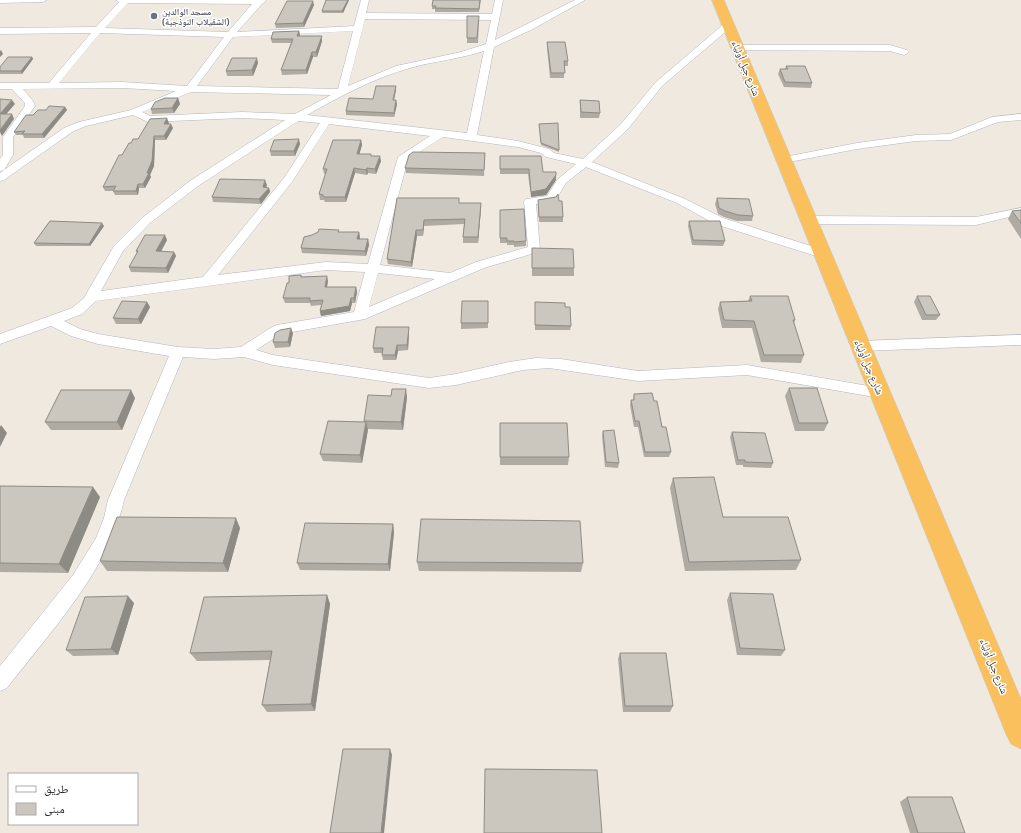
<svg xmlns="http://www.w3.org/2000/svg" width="1021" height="833" font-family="'IBM Plex Sans','Noto Naskh Arabic',sans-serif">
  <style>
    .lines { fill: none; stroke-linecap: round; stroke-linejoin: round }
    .minor-casing { stroke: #b4b6c1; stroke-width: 1 }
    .trunk-casing { stroke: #c9c9c9; stroke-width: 1 }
    .minor { fill: #fff; fill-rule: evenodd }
    .trunk { fill: #fac05e; fill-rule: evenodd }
    .wall { fill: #afaba3 }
    .shaded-wall { fill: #8e8b85 }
    .building { fill: #cbc7be; stroke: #8e8b85 }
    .worship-dot { fill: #6b7280; stroke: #fff; stroke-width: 1.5 }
    .labels { text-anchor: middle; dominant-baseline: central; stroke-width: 3; stroke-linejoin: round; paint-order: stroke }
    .far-worship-label { font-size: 9px; font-weight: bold; fill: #5b616d; stroke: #fff; text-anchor: start }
    .street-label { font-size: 10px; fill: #2e2e2e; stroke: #fff }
  </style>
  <rect width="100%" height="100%" fill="#efe9e0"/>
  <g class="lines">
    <!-- minor casing -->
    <g class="minor-casing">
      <g id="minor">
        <polygon points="0,0 47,0 43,2 0,3"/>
        <path d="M 116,0 L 267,0 L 262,4 L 237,32 L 354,26 L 361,0 L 369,0 L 366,13 L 492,14 L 495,0 L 503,0 L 495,40 L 575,0 L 585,0 L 531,30 L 494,47 L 477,135 L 518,141 L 549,149 L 554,153 L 583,159 L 620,125 L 656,82 L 725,23 L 731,23 L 732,25 L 731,27 L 662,86 L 628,129 L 592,162 L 685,199 L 723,218 L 827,251 L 829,254 L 827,257 L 819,257 L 715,224 L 677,203 L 586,167 L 566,183 L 555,201 L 536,204 L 540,249 L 538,252 L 484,268 L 365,319 L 281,334 L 256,350 L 273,355 L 429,378 L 456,374 L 509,362 L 536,358 L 561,359 L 638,371 L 747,365 L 880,388 L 885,389 L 887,393 L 885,397 L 880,398 L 747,375 L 638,381 L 549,368 L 523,370 L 456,385 L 429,388 L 273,365 L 244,357 L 214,359 L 183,357 L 124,500 C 109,570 50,632 7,688 L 0,691 L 0,666 L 73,575 L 96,538 L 104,518 L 108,500 L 169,356 L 98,344 L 71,336 L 51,326 L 0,344 L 0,334 L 72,308 L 84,298 L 114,246 L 142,218 L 190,181 L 285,120 L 242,118 L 148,122 L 133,115 L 86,126 L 72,132 L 4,180 L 0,181 L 0,173 L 4,170 L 0,171 L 0,159 L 3,155 L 3,137 L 25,106 L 25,103 L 12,89 L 0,89 L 0,83 L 49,83 L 91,33 L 0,34 L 0,28 L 96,27 L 119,2 ZM 128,3 L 252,4 L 228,32 L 105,28 ZM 365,19 L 491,20 L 486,44 L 461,52 L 396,66 L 348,86 ZM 353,31 L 338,89 L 197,86 L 233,37 ZM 100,33 L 224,37 L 187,86 L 122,82 L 59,83 ZM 484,51 L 467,133 L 307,115 C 339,97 374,78 410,68 C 434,61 460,59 484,51 ZM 122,88 L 176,91 L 131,110 L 79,122 L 64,128 L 4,170 L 13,155 L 13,137 L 35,106 L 33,101 L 23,89 ZM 191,92 L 331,95 L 295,114 L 242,112 L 150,116 L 142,112 ZM 298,121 L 320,123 L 284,178 L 203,277 L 101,291 L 123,251 L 150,223 L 198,186 ZM 329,124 L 430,136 L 398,157 L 368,264 L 326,262 L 218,275 L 292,182 ZM 443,137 L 518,147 L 541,153 L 546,157 L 576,164 L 558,179 L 547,196 L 526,199 L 524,201 L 528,247 L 476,262 L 450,273 L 380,265 L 408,159 ZM 326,270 L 365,272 L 354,312 L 277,325 L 272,327 L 241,347 L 214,349 L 178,347 L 98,334 L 80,329 L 64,321 L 82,314 L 96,301 ZM 378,273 L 435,279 L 369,307 Z"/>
        <polygon points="738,45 890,45 907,50 909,52 904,55 890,51 735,50 734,48 735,46"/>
        <polygon points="1021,114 1021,120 998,122 951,140 916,141 857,149 784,163 779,160 784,157 857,143 916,135 950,134 992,117"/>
        <polygon points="1021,208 1021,214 976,225 808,224 804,223 802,220 804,217 808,216 976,217"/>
        <polygon points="1021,335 1021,345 861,351 856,349 854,346 856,343 861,341"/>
      </g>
    </g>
    <!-- trunk casing -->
    <g class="trunk-casing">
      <polygon id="trunk" points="712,0 724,0 1021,699 1021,749 1011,744 1006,734"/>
    </g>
    <!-- minor -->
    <use href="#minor" class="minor"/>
    <!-- trunk -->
    <use href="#trunk" class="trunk"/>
  </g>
  <!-- wall -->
  <g class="wall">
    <polygon points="349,0 343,13 322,13 322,11"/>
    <polygon points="481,0 479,12 435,12 435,9 432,9 432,6"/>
    <polygon points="314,5 304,27 276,28 275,24"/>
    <polygon points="479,21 478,43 467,43 467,38"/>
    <polygon points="299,31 300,36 322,36 322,41 317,57 313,57 307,74 282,75 281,70 291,43 272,43 271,39"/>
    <polygon points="547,42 568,61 568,66 564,66 564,78 550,78 547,47"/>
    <polygon points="32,57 33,59 22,74 0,74 0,67"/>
    <polygon points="258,63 253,76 227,76 226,71"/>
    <polygon points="786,66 812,83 811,88 784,87 778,74 780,69 785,69"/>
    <polygon points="396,86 396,90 394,100 397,104 394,117 346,115 346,111 373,99"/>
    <polygon points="178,98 180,104 174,113 152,114 151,109"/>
    <polygon points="580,100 600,113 599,118 580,118"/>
    <polygon points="65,107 67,110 44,138 24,138 23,135 16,135 14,132 33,115 46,110"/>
    <polygon points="169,123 168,124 173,128 166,140 155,140 154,166 150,175 151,177 145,188 139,188 138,195 115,195 113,191 105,191 103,187 122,155 131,143"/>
    <polygon points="539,124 559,150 559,152 541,145"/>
    <polygon points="361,140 362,145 359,154 371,154 371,156 381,161 376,174 368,173 367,175 355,173 346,202 325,202 324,200 320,200 319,194 326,174 324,174 323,169"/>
    <polygon points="300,144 295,156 271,156 270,151"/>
    <polygon points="485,153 484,176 406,173 405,168"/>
    <polygon points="500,156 543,172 556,175 556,180 546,195 531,197 528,174 500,174"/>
    <polygon points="267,185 266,188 269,188 270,192 261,204 213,202 212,197"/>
    <polygon points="556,197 559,201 563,217 563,222 539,222 538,200"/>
    <polygon points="397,198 459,203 481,203 481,208 478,243 463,243 463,237 464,224 424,226 423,236 417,236 412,267 388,264 387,259"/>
    <polygon points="717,198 753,216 752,221 737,221 724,217 718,214 715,204"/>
    <polygon points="500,210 526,241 526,246 514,247 514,245 507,245 507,243 500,243"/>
    <polygon points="1021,210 1021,239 1008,219 1012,211"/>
    <polygon points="689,221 725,241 723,246 692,245 688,226"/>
    <polygon points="104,226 90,246 36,246 34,243"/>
    <polygon points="339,232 359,232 360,238 360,239 368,239 369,245 366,256 302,253 301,248"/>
    <polygon points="167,240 161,252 174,252 176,256 168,273 131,272 129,267 137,253 136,251"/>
    <polygon points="532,248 574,268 574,276 532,276"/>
    <polygon points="301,275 302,277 328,281 327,287 356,287 357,292 355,303 352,303 350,311 321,316 320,311 321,305 311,306 310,303 285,303 283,298 289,283"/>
    <polygon points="750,296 795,320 794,324 804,355 801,363 761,362 752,328 722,328 718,309 720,302 748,301"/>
    <polygon points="917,296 940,315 936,320 922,320 914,302"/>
    <polygon points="488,301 488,328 461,329 461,323"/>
    <polygon points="147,302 150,307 141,324 116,324 113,318"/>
    <polygon points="535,302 565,307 571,326 570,330 535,330"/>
    <polygon points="293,333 290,347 275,348 273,342"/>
    <polygon points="409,333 408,350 398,351 396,360 383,360 382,355 383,353 374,353 373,348"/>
    <polygon points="789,388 828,423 824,431 795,431 785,396"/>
    <polygon points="634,394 654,401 671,452 669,457 644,457 638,427 634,427 630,405 631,400 633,400"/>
    <polygon points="407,397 403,430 368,429 362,463 323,461 320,454 364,422 364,421"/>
    <polygon points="135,398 122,430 51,430 45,422"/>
    <polygon points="500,423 569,457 568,465 500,465"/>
    <polygon points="603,431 619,463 618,468 605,467 602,436"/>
    <polygon points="732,432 773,463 771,468 743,467 743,465 736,465 730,437"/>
    <polygon points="673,478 723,517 801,560 796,570 685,571 670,488"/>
    <polygon points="0,486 100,497 68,573 0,572"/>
    <polygon points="393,524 394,532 390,571 300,570 297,563"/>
    <polygon points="240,528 228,572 107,571 100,561"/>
    <polygon points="417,562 583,563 581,572 419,571"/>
    <polygon points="730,593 785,650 781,656 737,655 727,600"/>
    <polygon points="327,595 330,604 315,711 267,712 262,705 270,660 197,661 190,653"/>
    <polygon points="134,603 118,655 73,656 66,650"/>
    <polygon points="620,653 673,706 670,712 623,712 618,659"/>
    <polygon points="907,797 965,833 910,833 900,802"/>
  </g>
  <!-- shaded-wall -->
  <g class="shaded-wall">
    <polygon points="348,0 349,0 343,13 342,11"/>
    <polygon points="313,1 314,5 304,27 303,23"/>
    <polygon points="299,31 300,35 298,40 297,36"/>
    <polygon points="322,36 322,41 317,57 316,52"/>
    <polygon points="1,50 3,54 0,57 0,51"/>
    <polygon points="312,52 313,57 307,74 306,70"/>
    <polygon points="32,57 33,59 22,74 21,71"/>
    <polygon points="257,58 258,63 253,76 252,70"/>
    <polygon points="396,86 396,90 393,104 393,100"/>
    <polygon points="178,98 180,104 174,113 172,108"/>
    <polygon points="12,100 15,104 2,119 0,114"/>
    <polygon points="396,100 397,104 394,117 394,113"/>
    <polygon points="65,107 67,110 44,138 42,134"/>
    <polygon points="12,114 14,119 2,136 0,132 0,130"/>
    <polygon points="167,118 169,123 166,128 164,124"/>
    <polygon points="171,124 173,128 166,140 164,136"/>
    <polygon points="154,136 155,140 154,166 150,175 151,177 145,188 143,184 147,173"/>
    <polygon points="299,139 300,144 295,156 294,151"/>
    <polygon points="361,140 362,145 358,159 357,154"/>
    <polygon points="380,156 381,161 376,174 375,169"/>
    <polygon points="354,168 355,173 346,202 345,197"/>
    <polygon points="367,168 368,173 367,175 366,170"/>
    <polygon points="556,175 556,180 546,195 531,197 531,192"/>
    <polygon points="265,180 267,185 264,192 263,187"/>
    <polygon points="138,184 139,188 138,195 136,191"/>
    <polygon points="269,188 270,192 261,204 259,199"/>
    <polygon points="481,203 481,208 478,243 478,237"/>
    <polygon points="424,220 424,226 423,236 423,230"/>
    <polygon points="102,223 104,226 90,246 89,244"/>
    <polygon points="416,230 417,236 412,267 411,262"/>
    <polygon points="359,232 360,238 358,245 357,239"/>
    <polygon points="165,235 167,240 158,256 156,251"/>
    <polygon points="368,239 369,245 366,256 365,251"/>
    <polygon points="174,252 176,256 168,273 166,268"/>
    <polygon points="327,276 328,281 326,292 325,287"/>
    <polygon points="356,287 357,292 355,303 354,298"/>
    <polygon points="351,298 352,303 350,311 321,316 320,311"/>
    <polygon points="147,302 150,307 141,324 138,319"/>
    <polygon points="409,327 409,333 408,350 407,345"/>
    <polygon points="291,328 293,333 290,347 288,342"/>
    <polygon points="397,345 398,351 396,360 395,355"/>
    <polygon points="406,389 407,397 403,430 401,422"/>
    <polygon points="131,390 135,398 122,430 117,422"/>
    <polygon points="366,422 368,430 362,463 360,455"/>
    <polygon points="1,425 7,433 0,447 0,427"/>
    <polygon points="93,487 100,497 68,573 59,564"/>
    <polygon points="236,518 240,528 228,572 223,563"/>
    <polygon points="393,524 394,532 390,571 388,564"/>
    <polygon points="327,595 330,604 315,711 311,704"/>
    <polygon points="128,596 134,603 118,655 111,649"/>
    <polygon points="390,749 392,755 384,833 381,833"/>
  </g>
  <!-- building -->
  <g class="building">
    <polygon points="326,0 348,0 342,11 322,11"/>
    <polygon points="433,0 480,0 479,9 435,8 436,6 432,6"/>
    <polygon points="287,1 313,1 303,23 275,24"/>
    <polygon points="467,16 479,16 477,38 467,38"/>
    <polygon points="299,31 297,36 322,36 316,52 312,52 306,70 281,70 293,39 271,39 273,32"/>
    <polygon points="547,42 565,42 568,61 564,61 565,73 551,73"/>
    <polygon points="8,57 32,57 21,71 0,71 0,67"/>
    <polygon points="232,58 257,58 252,70 226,71"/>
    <polygon points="786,66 805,66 812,83 785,82 780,69 788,69"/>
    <polygon points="376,86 396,86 393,100 396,100 394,113 346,111 349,98 373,99"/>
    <polygon points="165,98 178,98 172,108 151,109 155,102"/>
    <polygon points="0,99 12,100 0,114"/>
    <polygon points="580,100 599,101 600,113 581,112"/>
    <polygon points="49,106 65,107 42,134 22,134 25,131 14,132 26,115 33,115 38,110 46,110"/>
    <polygon points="0,114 12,114 0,130"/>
    <polygon points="167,118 164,124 171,124 164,136 154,136 152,161 147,173 149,173 143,184 138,184 136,191 113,191 116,186 103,187 119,155 122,155 129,143 131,143 133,139 138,139 150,119"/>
    <polygon points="558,123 559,150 541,143 539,124"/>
    <polygon points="299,139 294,151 270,151 274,140"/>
    <polygon points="333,140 361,140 357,154 371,154 371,156 380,156 375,169 367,168 366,170 354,168 345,197 324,197 323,195 319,194 327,169 323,169"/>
    <polygon points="413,152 485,153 484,170 405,168 409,155"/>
    <polygon points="500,156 541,156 543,172 556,172 556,175 546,189 531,192 529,169 500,169"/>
    <polygon points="220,179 265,180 263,187 269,188 259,199 212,197"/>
    <polygon points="558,194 559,201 562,201 563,217 539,217 538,200 556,197"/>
    <polygon points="397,198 459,198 459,203 481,203 478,237 463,237 465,219 424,220 423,230 416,230 411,262 387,259"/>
    <polygon points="717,198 749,199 753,216 738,215 725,211 719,208"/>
    <polygon points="524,209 526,241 514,242 514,241 507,241 507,238 500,238 500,210"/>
    <polygon points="1021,210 1021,223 1012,211"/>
    <polygon points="50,221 102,223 89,244 34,243"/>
    <polygon points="689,221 720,221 725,241 693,240"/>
    <polygon points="319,229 339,230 338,232 359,232 357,239 368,239 365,251 301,248 304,237 312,235 318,232"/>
    <polygon points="145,235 165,235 156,251 174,252 166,268 129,267 138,251 136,251"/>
    <polygon points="532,248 573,249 574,268 532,268"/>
    <polygon points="301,275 301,277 327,276 325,287 356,287 354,298 351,298 349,306 320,311 323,300 310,301 310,298 283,298 287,283 289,283 289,276"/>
    <polygon points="750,296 788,296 795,320 793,320 804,355 764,355 754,321 724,320 720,302 752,301"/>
    <polygon points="917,296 930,296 940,315 926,315"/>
    <polygon points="122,301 147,302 138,319 113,318"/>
    <polygon points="462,301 488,301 488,323 461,323"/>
    <polygon points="535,302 565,303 565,307 570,307 571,326 535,325"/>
    <polygon points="376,327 409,327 407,345 397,345 395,355 382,355 383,348 373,348"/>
    <polygon points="291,328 288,342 273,342 275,333 280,330"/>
    <polygon points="789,388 817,388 828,423 799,423"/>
    <polygon points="392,389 406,389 401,422 364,421 368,395 391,396"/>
    <polygon points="61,390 131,390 117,422 45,422"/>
    <polygon points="652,393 654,401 657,401 662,427 666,427 671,452 645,452 639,421 635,421 631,400 634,400 634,394"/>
    <polygon points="328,421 366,422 360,455 320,454"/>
    <polygon points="500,423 567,423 569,457 500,457"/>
    <polygon points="614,430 619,463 606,462 603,431"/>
    <polygon points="732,432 765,433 773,463 745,462 745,460 738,460"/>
    <polygon points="714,477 723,517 788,517 801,560 689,562 673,478"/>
    <polygon points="0,486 93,487 59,564 0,563"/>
    <polygon points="117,517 236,518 223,563 100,561"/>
    <polygon points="421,519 580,521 583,563 417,562"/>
    <polygon points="305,523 393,524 388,564 297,563"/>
    <polygon points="730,593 773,594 785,650 740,648"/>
    <polygon points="327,595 311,704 262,705 272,651 190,653 204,597"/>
    <polygon points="128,596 111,649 66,650 85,597"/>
    <polygon points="620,653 666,653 673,706 625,706"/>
    <polygon points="343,749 390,749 381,833 330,833"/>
    <polygon points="485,769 597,770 602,833 484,833"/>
    <polygon points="907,797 952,797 965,833 918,833"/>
  </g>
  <!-- markers -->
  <circle class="worship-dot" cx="154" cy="16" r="4"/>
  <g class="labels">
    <!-- far-worship labels -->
    <g class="far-worship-label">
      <text x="162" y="11">مسجد الوالدين<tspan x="162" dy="10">(الشقيلاب النوذجية)</tspan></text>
    </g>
    <!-- street labels -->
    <g class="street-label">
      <text transform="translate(746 68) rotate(68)">شارع جبل أولياء</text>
      <text transform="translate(869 367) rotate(67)">شارع جبل أولياء</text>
      <text transform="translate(994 666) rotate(68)">شارع جبل أولياء</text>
    </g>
  </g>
  <!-- legend -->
  <rect x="8" y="773" width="130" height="52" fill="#ffffff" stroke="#ababab"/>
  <rect x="16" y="786" width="20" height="6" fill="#ffffff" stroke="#ababab"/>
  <text x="44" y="793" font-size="12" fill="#2e2e2e">طريق</text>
  <rect x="16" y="803" width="20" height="12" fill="#cbc7be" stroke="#ababab"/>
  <text x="44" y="813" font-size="12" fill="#2e2e2e">مبنى</text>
</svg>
